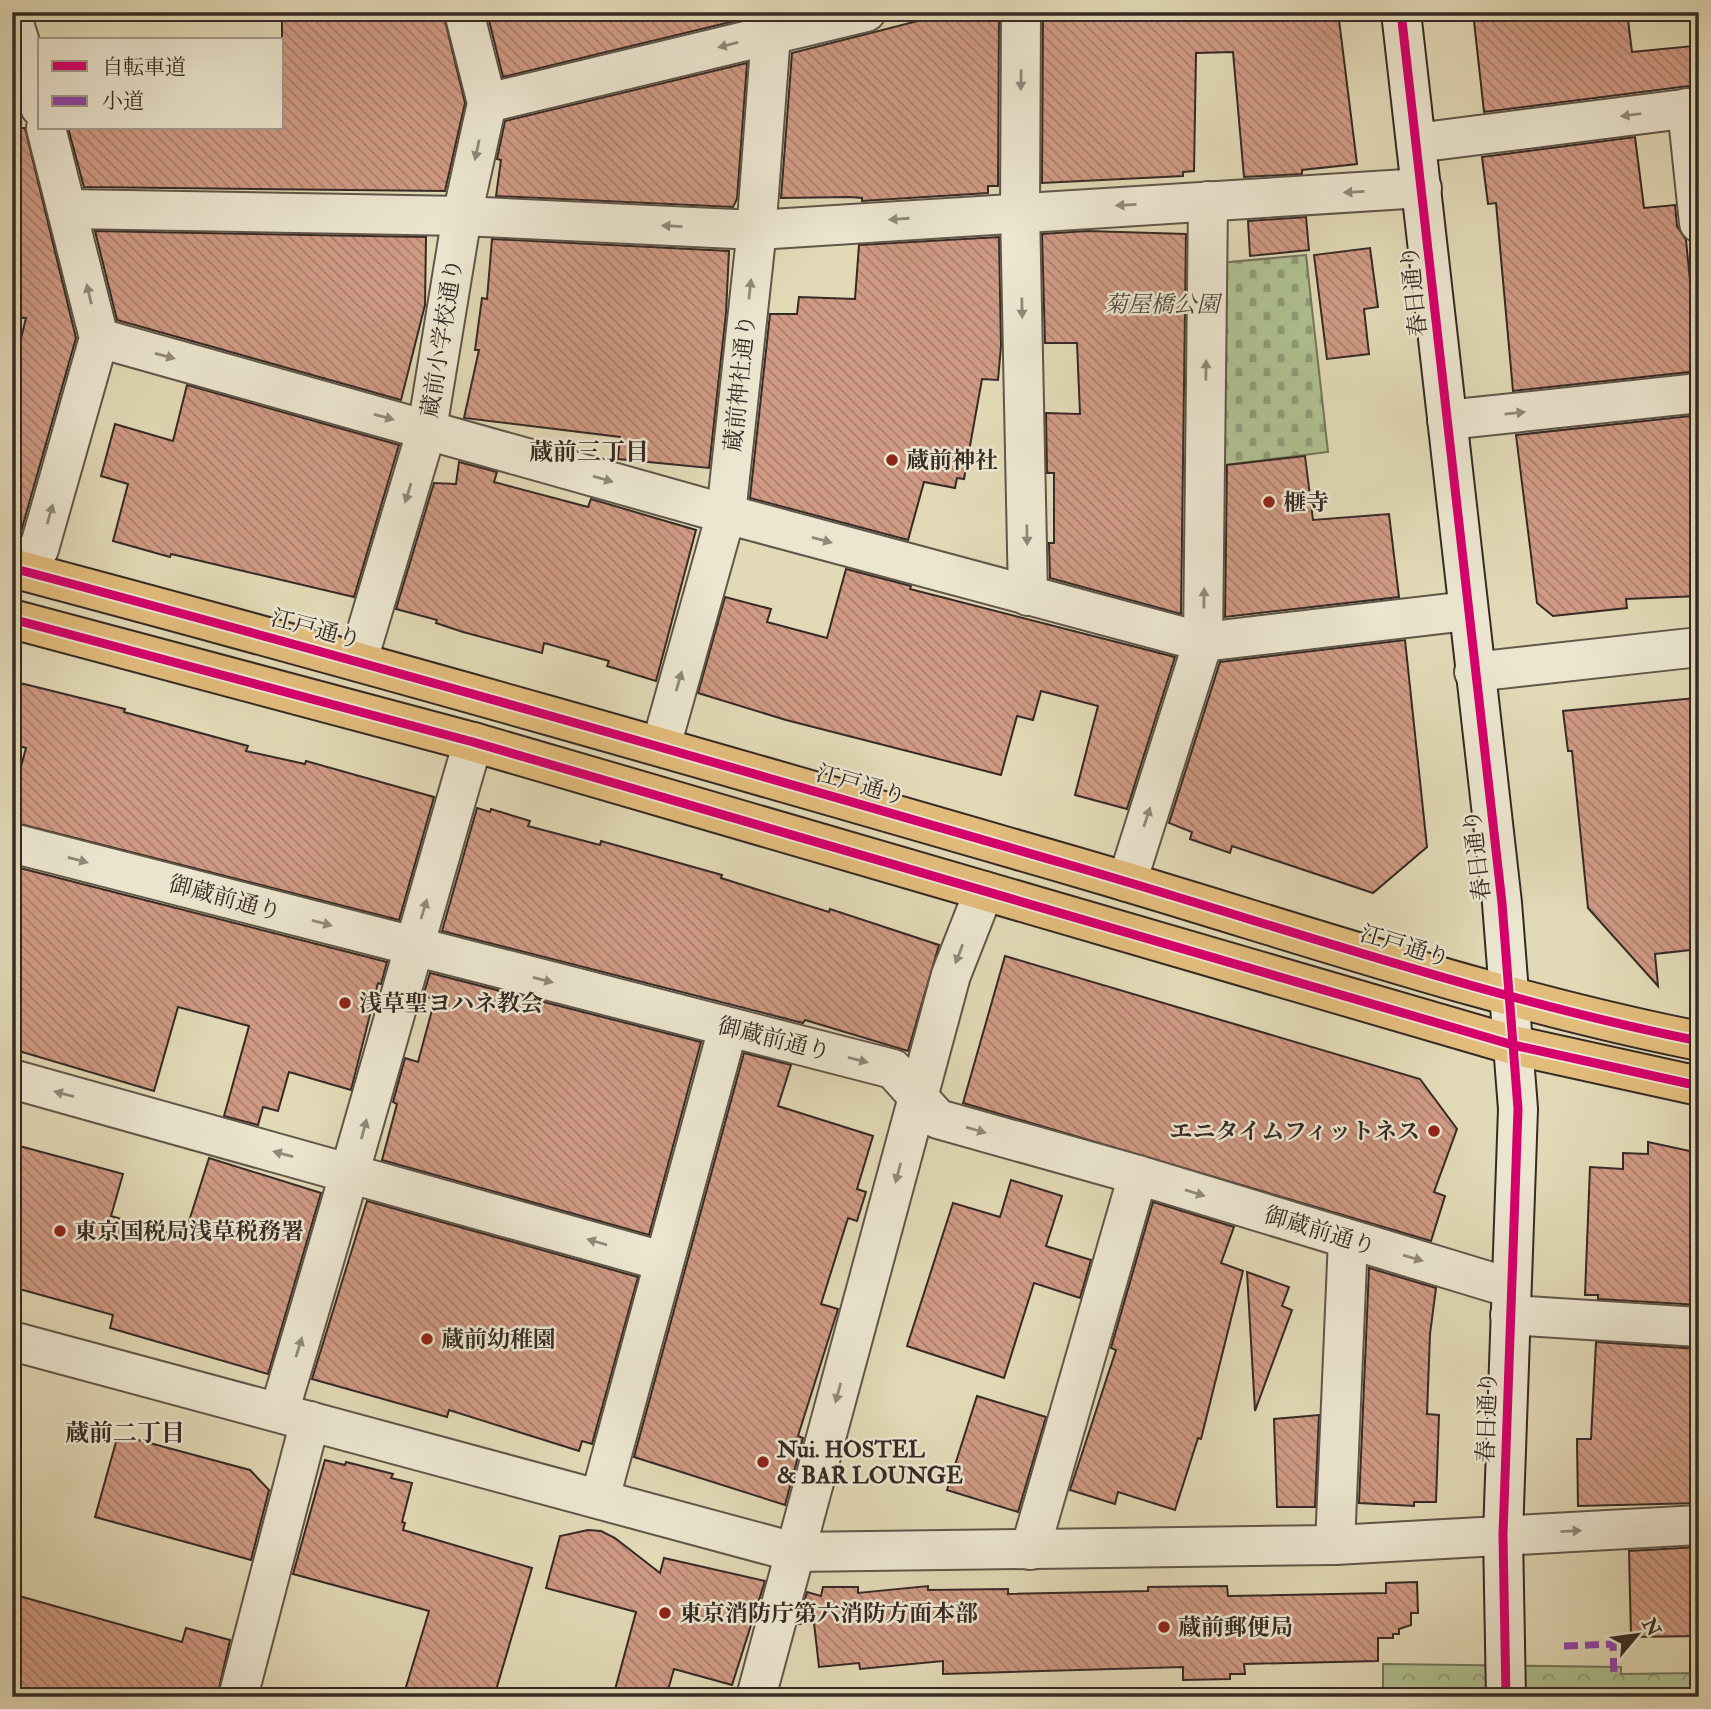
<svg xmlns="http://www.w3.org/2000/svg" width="1711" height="1709" font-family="'IM FELL Double Pica','Noto Serif JP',serif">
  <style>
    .forest { fill: url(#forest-crowns); stroke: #72755b; stroke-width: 2 }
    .cemetery { fill: url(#cemetery-stones); stroke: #72755b; stroke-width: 2 }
    .building { fill: url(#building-back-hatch); stroke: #362a25; stroke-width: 2 }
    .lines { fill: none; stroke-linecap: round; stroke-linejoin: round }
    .minor-casing { stroke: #615649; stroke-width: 42 }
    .tertiary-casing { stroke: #615649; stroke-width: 42 }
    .secondary-casing { stroke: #362a25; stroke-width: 42 }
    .trunk-casing { stroke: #362a25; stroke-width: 42 }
    .minor { stroke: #ece6d0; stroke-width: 38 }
    .tertiary { stroke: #ece6d0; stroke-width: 38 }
    .secondary { stroke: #ece6d0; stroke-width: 38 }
    .trunk { stroke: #e1bc7b; stroke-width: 38 }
    .quiet { stroke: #8e44ad; stroke-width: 7; stroke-dasharray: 14 7; stroke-linecap: butt }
    .cycleway-casing { stroke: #ece6d0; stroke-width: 13 }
    .cycleway { stroke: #d6006c; stroke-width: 9 }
    .oneway { fill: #91887a }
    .poi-dot { fill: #8f2418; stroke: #ece6d0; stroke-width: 2.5 }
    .labels { text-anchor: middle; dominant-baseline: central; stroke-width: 5; stroke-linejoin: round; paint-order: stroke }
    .street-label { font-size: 23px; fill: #362a25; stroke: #ece6d0 }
    .park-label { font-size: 23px; font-style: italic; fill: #4e483b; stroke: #ece6d0 }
    .poi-label { font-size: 23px; font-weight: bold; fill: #362a25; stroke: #ece6d0; text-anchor: start }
    .neighbourhood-label { font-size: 24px; font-weight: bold; fill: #362a25; stroke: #ece6d0 }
  </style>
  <defs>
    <pattern id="forest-crowns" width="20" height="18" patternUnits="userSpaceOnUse" patternTransform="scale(1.75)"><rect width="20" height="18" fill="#afc091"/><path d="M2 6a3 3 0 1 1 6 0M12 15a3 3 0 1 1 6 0" fill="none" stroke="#8f9c76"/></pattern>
    <pattern id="cemetery-stones" width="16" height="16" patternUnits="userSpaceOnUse" patternTransform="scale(1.75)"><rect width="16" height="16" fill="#afc091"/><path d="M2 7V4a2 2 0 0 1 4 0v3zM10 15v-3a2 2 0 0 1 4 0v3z" fill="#8f9c76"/></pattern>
    <pattern id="building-back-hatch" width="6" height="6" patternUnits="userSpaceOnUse" patternTransform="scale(1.75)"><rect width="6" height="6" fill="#d09a84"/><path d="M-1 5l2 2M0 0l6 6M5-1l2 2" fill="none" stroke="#aa7e6c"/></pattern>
  </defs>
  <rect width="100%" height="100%" fill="#e2d9b6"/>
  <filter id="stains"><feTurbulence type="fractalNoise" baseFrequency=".00286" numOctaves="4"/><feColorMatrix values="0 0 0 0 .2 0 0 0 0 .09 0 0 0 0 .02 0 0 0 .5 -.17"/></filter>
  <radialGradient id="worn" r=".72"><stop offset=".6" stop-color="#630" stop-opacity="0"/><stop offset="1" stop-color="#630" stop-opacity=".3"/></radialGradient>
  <!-- forest -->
  <g class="forest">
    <polygon points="1383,1664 1621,1667 1621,1674 1699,1673 1699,1697 1246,1697 1383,1689"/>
    <polygon points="927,1695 927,1697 787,1697 793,1696"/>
  </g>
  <!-- cemetery -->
  <polygon class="cemetery" points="1306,255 1328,452 1218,466 1219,263"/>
  <!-- building -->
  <g class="building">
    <polygon points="282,12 443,12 465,103 445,191 84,187 68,128 282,128"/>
    <polygon points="487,12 742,12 743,19 503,77"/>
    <polygon points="953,12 999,12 998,186 988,186 988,193 862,201 862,198 850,197 781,198 792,53"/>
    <polygon points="1043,12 1338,12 1357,164 1302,170 1302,174 1244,177 1233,52 1196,53 1194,171 1183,172 1183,176 1042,183"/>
    <polygon points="1548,12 1627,12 1632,52 1693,46 1697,85 1484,112 1474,21"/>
    <polygon points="747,63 737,199 733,207 496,196 501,160 497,159 505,121"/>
    <polygon points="12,128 25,128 76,338 20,535 12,539 12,375 26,318 12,317"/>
    <polygon points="1635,137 1644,208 1675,205 1677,226 1686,240 1699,371 1513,391 1496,203 1488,204 1482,157"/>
    <polygon points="1306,217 1309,250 1250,256 1248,221"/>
    <polygon points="95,231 426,237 425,305 401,400 117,320"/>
    <polygon points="1087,231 1186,234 1181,614 1050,578 1049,543 1054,543 1054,473 1047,473 1046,413 1080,414 1077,343 1045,343 1042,234"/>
    <polygon points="999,237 1001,346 998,380 982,379 964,479 957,478 955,488 924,482 908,540 750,498 770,314 797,314 799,297 855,299 859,245"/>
    <polygon points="492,239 729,251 726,313 709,468 618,459 620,437 464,418 479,350 475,350 482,298 487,299"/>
    <polygon points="1370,248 1378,307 1364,309 1369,354 1327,359 1314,255"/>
    <polygon points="187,385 399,445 354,597 171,554 170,557 113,541 128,484 101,476 115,424 173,441"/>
    <polygon points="1699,415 1699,596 1626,599 1627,608 1553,616 1537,603 1516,435"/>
    <polygon points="1305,456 1313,520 1389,514 1399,597 1225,617 1227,465"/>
    <polygon points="459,462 497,472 494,482 588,507 591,499 696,530 656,681 607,666 609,661 544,643 542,653 463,632 436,623 437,620 396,609 434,483 456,484"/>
    <polygon points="846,569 911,586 910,589 1175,657 1127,809 1075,795 1098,706 1041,691 1033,720 1017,716 1001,775 786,720 698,693 725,597 771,609 767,622 827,638"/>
    <polygon points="1405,640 1427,847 1373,893 1232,846 1230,853 1190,839 1192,832 1169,823 1220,662"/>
    <polygon points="12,681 125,709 124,712 248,746 246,751 305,764 306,761 434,797 399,920 12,822 12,800 26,748 12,744"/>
    <polygon points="1695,698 1699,735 1699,949 1655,954 1658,986 1588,908 1572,751 1568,751 1563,711"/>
    <polygon points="477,808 490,812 491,809 530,821 528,826 600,845 601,841 722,875 721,878 762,891 829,912 830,909 939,945 908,1051 805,1020 803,1023 442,931"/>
    <polygon points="12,866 387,962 381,984 378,983 351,1090 289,1072 278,1111 263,1107 258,1125 224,1116 249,1026 178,1007 154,1091 12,1049"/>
    <polygon points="1005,956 1420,1079 1457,1129 1434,1192 1445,1196 1431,1241 963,1103"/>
    <polygon points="430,973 701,1042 649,1235 382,1160 397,1104 393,1102 405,1058 418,1062 435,999 423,996"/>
    <polygon points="744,1053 791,1065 778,1106 873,1136 857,1189 866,1192 857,1221 848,1218 821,1304 838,1309 798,1436 803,1438 785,1505 634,1457"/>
    <polygon points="1648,1142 1699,1153 1699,1305 1598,1299 1598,1295 1585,1295 1590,1167 1623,1169 1623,1153 1648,1154"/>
    <polygon points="12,1144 123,1174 111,1216 184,1237 209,1158 321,1193 268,1374 110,1328 113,1315 12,1287"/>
    <polygon points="1011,1180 1062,1196 1046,1246 1091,1260 1080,1298 1034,1283 1004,1378 907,1346 953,1203 1000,1217"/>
    <polygon points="367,1201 638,1277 592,1444 582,1441 579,1451 449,1410 447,1417 312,1379"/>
    <polygon points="1153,1202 1234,1227 1221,1263 1243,1271 1201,1439 1198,1438 1175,1510 1118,1492 1115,1504 1070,1490 1116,1350 1111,1348"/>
    <polygon points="1369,1268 1436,1288 1430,1334 1427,1414 1439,1415 1436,1502 1414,1502 1414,1506 1359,1503"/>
    <polygon points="1247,1272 1289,1287 1282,1306 1292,1310 1255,1411"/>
    <polygon points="1596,1342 1699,1349 1699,1503 1578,1506 1577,1439 1591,1439"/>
    <polygon points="977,1396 1046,1417 1018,1512 947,1490"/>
    <polygon points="1319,1415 1315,1507 1277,1507 1274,1419"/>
    <polygon points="131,1438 250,1470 269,1490 251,1560 95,1517 116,1442"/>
    <polygon points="325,1460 345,1465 346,1462 393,1474 391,1478 412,1483 402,1522 405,1523 403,1530 532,1568 494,1697 403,1697 429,1611 293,1574"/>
    <polygon points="588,1530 601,1531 615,1538 660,1573 664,1558 765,1581 732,1685 674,1669 666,1697 613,1697 636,1612 546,1588 560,1536"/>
    <polygon points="1699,1547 1699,1636 1631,1637 1629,1551"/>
    <polygon points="1417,1582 1418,1613 1411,1613 1411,1625 1399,1629 1399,1634 1393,1634 1393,1638 1378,1638 1378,1661 1244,1664 1245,1674 1230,1674 1230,1679 1183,1680 1183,1667 943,1674 943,1661 860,1669 859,1663 819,1667 814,1623 798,1624 807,1592 821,1596 823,1587 858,1587 858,1593 928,1586 928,1590 1008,1589 1008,1594 1148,1591 1148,1587 1227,1586 1228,1596 1386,1593 1386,1583"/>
    <polygon points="12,1594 182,1642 186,1628 230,1640 217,1697 12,1697"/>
  </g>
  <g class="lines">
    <!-- minor casing -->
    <g class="minor-casing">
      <g id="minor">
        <polyline points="1021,12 1020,211 1028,596"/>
        <polyline points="12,17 40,107"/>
        <polyline points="487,103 866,12"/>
        <polyline points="1687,108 1699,223"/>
        <polyline points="1416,143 1699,107"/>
        <polyline points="69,209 462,216 756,230 1422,188"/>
        <polyline points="99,338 726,514 1203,642 1467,611"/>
        <polyline points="1447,420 1699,393"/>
        <polyline points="12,565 39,549 99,338 46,128"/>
        <polyline points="358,660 427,429 462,216 487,103 464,12"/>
        <polyline points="661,746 726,514 755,247 771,34 764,12"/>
        <polyline points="12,843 893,1069 938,1119 1138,1175 1511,1288"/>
        <polyline points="1127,882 1203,642 1208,201"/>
        <polyline points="12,1079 662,1261"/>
        <polyline points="1510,1315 1699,1327"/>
        <polyline points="12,1341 794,1552 1335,1545 1699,1525"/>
        <path d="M 279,1412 C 347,1189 408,965 473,742"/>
        <polyline points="600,1498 728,1028"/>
        <polyline points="1335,1545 1348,1239"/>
        <polyline points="1030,1550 1138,1175"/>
        <polyline points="238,1697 310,1421"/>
        <polyline points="756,1697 951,975 984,891"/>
      </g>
    </g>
    <!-- tertiary casing -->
    <g class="tertiary-casing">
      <polyline id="tertiary" points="1474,672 1699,647"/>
    </g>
    <!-- secondary casing -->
    <g class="secondary-casing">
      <polyline id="secondary" points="1401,12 1502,903 1518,1109 1503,1535 1506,1697"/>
    </g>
    <!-- trunk casing -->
    <g class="trunk-casing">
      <g id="trunk">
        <path d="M 12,568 C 370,663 725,765 1080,868 C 1286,928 1488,999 1699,1041"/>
        <polyline points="12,619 473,742 1513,1045 1699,1086"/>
      </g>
    </g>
    <!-- minor -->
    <use href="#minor" class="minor"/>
    <!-- tertiary -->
    <use href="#tertiary" class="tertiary"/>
    <!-- secondary -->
    <use href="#secondary" class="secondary"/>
    <!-- trunk -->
    <use href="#trunk" class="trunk"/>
    <!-- quiet -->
    <polyline class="quiet" points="1564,1646 1613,1644 1614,1678"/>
    <!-- cycleway casing -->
    <g class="cycleway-casing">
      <g id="cycleway">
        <polyline points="1401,12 1502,903 1518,1109 1503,1535 1506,1697"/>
        <path d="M 12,568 C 370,663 725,765 1080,868 C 1286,928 1488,999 1699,1041"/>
        <polyline points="12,619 473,742 1513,1045 1699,1086"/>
      </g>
    </g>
    <!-- cycleway -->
    <use href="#cycleway" class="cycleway"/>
  </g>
  <!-- one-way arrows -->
  <defs><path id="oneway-solid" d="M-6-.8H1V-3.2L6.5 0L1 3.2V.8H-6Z" transform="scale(1.75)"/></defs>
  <g class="oneway">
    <use href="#oneway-solid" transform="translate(728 45) rotate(166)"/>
    <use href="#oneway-solid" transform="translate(1021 80) rotate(91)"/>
    <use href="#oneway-solid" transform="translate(1631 115) rotate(173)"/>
    <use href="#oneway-solid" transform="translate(477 150) rotate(102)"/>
    <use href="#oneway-solid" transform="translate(1354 192) rotate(177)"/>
    <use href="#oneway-solid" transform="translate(1126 205) rotate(177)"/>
    <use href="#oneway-solid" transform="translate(899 219) rotate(176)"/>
    <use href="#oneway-solid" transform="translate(672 226) rotate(-177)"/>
    <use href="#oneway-solid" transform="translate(750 289) rotate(-84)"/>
    <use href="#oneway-solid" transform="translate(89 294) rotate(-103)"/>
    <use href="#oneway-solid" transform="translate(1022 308) rotate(89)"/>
    <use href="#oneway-solid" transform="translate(165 356) rotate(15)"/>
    <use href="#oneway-solid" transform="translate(1206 370) rotate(-89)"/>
    <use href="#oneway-solid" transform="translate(1515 413) rotate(-6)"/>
    <use href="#oneway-solid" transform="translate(384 417) rotate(15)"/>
    <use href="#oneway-solid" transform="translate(603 479) rotate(16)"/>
    <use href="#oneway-solid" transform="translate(408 493) rotate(107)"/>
    <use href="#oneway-solid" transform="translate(50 514) rotate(-74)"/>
    <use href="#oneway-solid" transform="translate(1027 535) rotate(89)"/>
    <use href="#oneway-solid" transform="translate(822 540) rotate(15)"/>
    <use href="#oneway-solid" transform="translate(1204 598) rotate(-89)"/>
    <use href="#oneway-solid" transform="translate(679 681) rotate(-74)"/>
    <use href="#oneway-solid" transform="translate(1147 817) rotate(-72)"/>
    <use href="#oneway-solid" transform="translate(78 860) rotate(15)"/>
    <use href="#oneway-solid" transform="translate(424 909) rotate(-73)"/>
    <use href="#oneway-solid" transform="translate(322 923) rotate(15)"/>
    <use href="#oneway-solid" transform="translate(959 954) rotate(111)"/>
    <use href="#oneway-solid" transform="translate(543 980) rotate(14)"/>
    <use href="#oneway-solid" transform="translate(858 1060) rotate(14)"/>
    <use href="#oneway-solid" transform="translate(64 1094) rotate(-165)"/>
    <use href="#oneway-solid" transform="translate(364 1129) rotate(-75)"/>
    <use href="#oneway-solid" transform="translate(976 1130) rotate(16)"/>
    <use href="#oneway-solid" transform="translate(283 1154) rotate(-165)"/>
    <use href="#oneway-solid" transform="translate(898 1173) rotate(105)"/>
    <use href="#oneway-solid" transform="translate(1195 1193) rotate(17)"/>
    <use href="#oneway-solid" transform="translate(597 1242) rotate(-164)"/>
    <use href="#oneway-solid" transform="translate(1413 1258) rotate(16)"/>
    <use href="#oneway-solid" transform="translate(299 1347) rotate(-73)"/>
    <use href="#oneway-solid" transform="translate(838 1393) rotate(105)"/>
    <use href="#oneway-solid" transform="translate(1571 1531) rotate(-3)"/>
  </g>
  <!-- markers -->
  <g class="poi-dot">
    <circle cx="892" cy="460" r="7"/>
    <circle cx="1269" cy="502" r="7"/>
    <circle cx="345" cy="1003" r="7"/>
    <circle cx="1434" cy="1131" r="7"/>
    <circle cx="60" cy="1231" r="7"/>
    <circle cx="427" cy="1339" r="7"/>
    <circle cx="763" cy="1462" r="7"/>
    <circle cx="665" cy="1613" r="7"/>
    <circle cx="1164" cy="1627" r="7"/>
  </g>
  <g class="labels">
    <!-- street labels -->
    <g class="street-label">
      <text transform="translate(1414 291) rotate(-96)">春日通り</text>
      <text transform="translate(442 338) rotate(-81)">蔵前小学校通り</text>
      <text transform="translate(740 383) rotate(-84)">蔵前神社通り</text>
      <text transform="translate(316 629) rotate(15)">江戸通り</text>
      <text transform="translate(861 785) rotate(16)">江戸通り</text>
      <text transform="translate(1477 855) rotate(-97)">春日通り</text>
      <text transform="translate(225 898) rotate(15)">御蔵前通り</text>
      <text transform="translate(1405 946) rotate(17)">江戸通り</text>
      <text transform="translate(774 1039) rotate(14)">御蔵前通り</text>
      <text transform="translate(1320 1231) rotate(17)">御蔵前通り</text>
      <text transform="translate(1487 1417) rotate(-88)">春日通り</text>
    </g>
    <!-- park labels -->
    <g class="park-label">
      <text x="1162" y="304">菊屋橋公園</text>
    </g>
    <!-- poi labels -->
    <g class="poi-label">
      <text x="906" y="460">蔵前神社</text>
      <text x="1283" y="502">榧寺</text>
      <text x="359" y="1003">浅草聖ヨハネ教会</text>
      <text x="1420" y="1131" text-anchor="end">エニタイムフィットネス</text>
      <text x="74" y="1231">東京国税局浅草税務署</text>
      <text x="441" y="1339">蔵前幼稚園</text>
      <text x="777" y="1449">Nui. HOSTEL<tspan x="777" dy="26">&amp; BAR LOUNGE</tspan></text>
      <text x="679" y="1613">東京消防庁第六消防方面本部</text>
      <text x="1178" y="1627">蔵前郵便局</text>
    </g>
    <!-- neighbourhood labels -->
    <g class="neighbourhood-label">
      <text x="589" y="452">蔵前三丁目</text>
      <text x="125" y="1433">蔵前二丁目</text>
    </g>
  </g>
  <!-- margin -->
  <rect width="1711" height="1709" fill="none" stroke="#e2d9b6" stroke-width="42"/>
  <rect x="14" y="14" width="1683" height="1681" fill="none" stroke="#362a25" stroke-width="3.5"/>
  <rect x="21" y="21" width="1669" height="1667" fill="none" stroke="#362a25" stroke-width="2"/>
  <!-- legend -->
  <rect x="38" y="38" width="245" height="91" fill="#ece6d0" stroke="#a39b8c" stroke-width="2"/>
  <rect x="52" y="61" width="35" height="10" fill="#d6006c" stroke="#a39b8c" stroke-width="2"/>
  <text x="102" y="74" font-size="21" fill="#362a25">自転車道</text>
  <rect x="52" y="96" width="35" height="10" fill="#8e44ad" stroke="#a39b8c" stroke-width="2"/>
  <text x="102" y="108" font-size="21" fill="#362a25">小道</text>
  <!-- north arrow -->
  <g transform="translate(1637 1635) rotate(61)" stroke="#ece6d0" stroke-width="5" paint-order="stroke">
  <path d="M0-5L12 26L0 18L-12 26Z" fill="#362a25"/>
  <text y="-10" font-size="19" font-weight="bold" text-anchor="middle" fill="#362a25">N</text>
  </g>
  <rect width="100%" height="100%" filter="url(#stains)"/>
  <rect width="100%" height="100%" fill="url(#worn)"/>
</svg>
